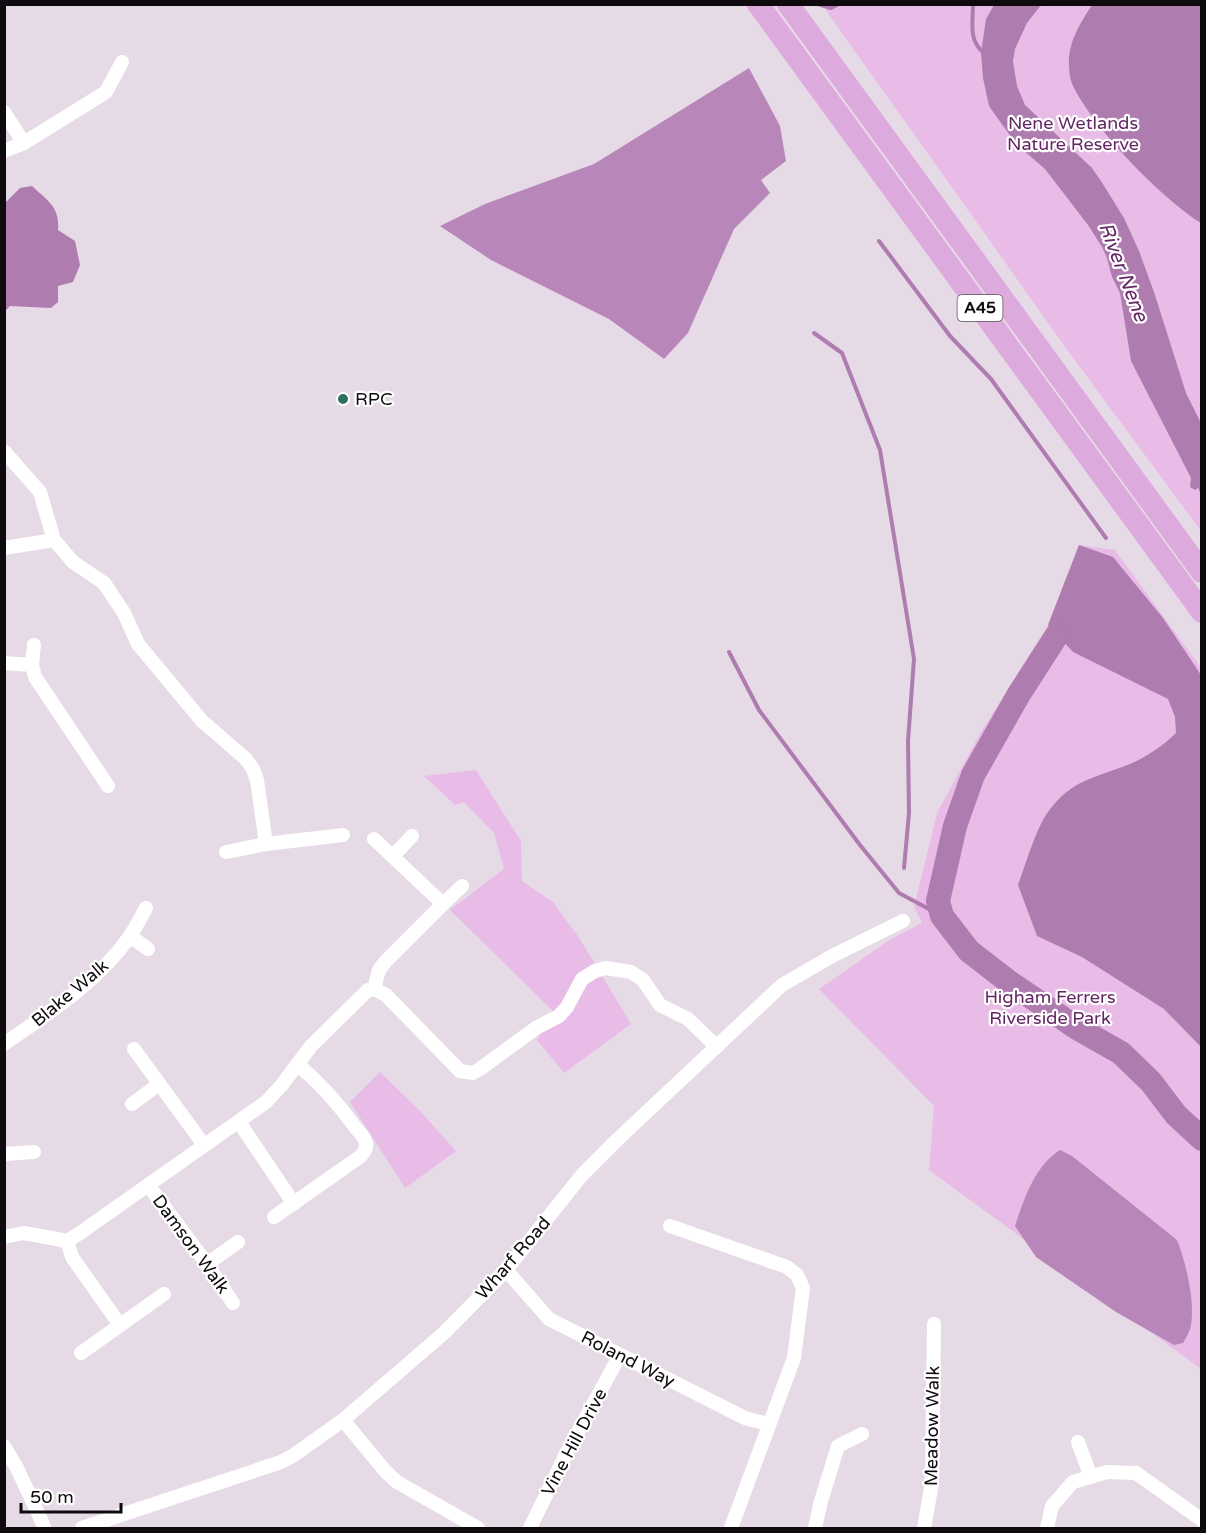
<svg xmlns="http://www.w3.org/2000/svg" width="1206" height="1533" font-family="'Varela Round',sans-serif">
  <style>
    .green { fill: #e8bce7 }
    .forest { fill: #b986b9 }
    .water { fill: #af7caf }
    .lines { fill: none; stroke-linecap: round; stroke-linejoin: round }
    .stream { stroke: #af7caf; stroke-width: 4 }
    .river { stroke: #af7caf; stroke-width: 24 }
    .minor { stroke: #fff; stroke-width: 14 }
    .trunk { stroke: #dcaadc; stroke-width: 22 }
    .poi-dot { fill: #2d7062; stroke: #fff; stroke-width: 2 }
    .labels { text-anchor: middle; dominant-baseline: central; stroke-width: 4.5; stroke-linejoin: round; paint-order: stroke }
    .shield { fill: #fff; stroke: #565456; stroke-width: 1.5 }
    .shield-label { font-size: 16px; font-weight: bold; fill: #0e0a0e }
    .park-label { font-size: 18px; fill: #632564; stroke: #fff }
    .poi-label { font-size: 18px; fill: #0e0a0e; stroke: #fff; text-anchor: start }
    .street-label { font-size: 18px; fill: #0e0a0e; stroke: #fff }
    .water-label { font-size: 20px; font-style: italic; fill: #652766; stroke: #fff }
  </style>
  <rect width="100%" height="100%" fill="#e7dae7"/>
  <!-- green -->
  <g class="green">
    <polygon points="822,5 1201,5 1201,531 1071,355"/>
    <polygon points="1079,545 1115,550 1201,668 1201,1369 929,1170 934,1106 819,989 891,939 922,923 914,907 937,813 981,732 1048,625"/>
    <polygon points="476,770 521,841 522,881 553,902 580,939 631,1024 564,1073 537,1040 553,1011 450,910 504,869 494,833 464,802 455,805 424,776"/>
    <polygon points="380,1072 421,1112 456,1151 405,1188 350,1102"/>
  </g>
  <!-- forest -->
  <g class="forest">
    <polygon points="749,68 780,126 786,161 761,180 770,193 734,229 688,333 664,359 609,319 491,260 440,226 485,204 594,164"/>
    <path d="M 1060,1150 L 1072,1156 L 1177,1240 C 1186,1263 1195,1301 1191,1325 C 1190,1331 1186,1338 1183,1343 L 1174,1345 L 1116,1312 L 1036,1257 L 1015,1226 C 1024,1198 1035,1166 1060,1150 Z"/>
  </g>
  <!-- water -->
  <g class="water">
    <polygon points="994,5 1041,5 1027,23 1015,49 1013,61 1017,86 1025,105 1092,168 1101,181 1124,218 1139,251 1155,295 1186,393 1201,423 1201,495 1198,488 1195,490 1190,487 1191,478 1131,361 1120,293 1112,277 1107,258 1102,247 1088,225 1045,169 1016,144 989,106 983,78 981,53 986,19"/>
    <path d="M 1092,5 L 1201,5 L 1201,223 C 1160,197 1095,130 1073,86 C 1070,80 1069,71 1069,64 C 1068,42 1081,22 1092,5 Z"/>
    <path d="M 32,186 C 48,201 60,207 58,230 L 75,241 L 80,265 L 73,282 L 58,286 L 58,302 L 51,308 L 10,306 L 5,311 L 5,203 L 20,188 Z"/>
    <path d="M 1079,545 L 1113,557 L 1163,618 L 1201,675 L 1201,1047 L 1164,1009 L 1082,957 L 1037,936 L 1018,885 C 1025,866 1037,826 1048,812 C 1072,779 1095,778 1130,764 C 1146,757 1164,745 1176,733 L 1175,717 L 1168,699 L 1073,652 L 1048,625 Z"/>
  </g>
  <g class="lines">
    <!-- stream -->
    <g class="stream">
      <polyline points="818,4 831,8 839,4"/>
      <path d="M 973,4 C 973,23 968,40 984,53"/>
      <polyline points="879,241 950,336 991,379 1106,538"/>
      <polyline points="814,333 842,353 880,450 914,659 908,741 909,813 904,868"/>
      <polyline points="729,652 759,710 860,845 899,893 942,916"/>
    </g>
    <!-- river -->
    <polyline class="river" points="1057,635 1019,694 973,775 955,826 938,901 942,916 969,951 1009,982 1077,1028 1121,1053 1151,1082 1176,1115 1202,1139"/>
    <!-- minor -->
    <g class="minor">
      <polyline points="4,112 24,143"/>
      <polyline points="4,151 24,143 106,92 122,62"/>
      <polyline points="4,451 40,492 54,540 73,562 104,583 124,613 138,644 202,721 246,759 253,769 257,780 266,844"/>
      <polyline points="4,548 54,540"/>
      <polyline points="4,663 32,665 35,677 108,786"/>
      <polyline points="32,665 34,645"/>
      <polyline points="226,852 266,844 343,835"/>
      <polyline points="393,856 412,836"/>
      <polyline points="443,904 462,886"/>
      <polyline points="130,936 148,949"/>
      <polyline points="374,989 379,970 385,962 443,904 374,839"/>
      <path d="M 4,1044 C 49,1013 99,981 130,936 C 136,927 141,917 146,908"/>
      <polyline points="134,1049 204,1145"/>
      <polyline points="132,1104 159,1084"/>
      <polyline points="239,1122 294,1204"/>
      <polyline points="4,1154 34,1152"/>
      <polyline points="148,1185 207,1264 233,1303"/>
      <path d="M 274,1217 L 361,1156 C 364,1152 367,1148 366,1143 C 365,1137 359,1132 355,1127 C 338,1103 320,1083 297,1064"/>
      <polyline points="670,1226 787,1267 797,1275 803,1288 794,1358 731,1528"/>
      <polyline points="4,1237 24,1233 67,1241 80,1233 266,1102 281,1086 311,1046 368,990 374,989 386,995 460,1071 473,1073 480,1069 536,1028 559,1016 567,1007 582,979 595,971 606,968 631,972 643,980 660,1005 688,1019 717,1047"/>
      <polyline points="67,1241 72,1257 120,1325"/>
      <polyline points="207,1264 238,1242"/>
      <polyline points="506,1270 549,1319 745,1418 768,1424"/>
      <polyline points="81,1353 164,1294"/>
      <polyline points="343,1420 386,1472 397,1482 478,1528"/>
      <polyline points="1078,1442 1091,1477"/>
      <polyline points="4,1446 17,1468 43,1524 44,1528"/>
      <polyline points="82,1528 281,1462 294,1455 343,1420 444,1333 506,1270 582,1175 618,1139 782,985 834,955 903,921"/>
      <polyline points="530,1528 567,1452 620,1355"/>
      <polyline points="815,1528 821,1501 838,1446 862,1434"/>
      <polyline points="924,1528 932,1483 934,1324"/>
      <polyline points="1047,1528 1052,1506 1073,1482 1107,1472 1136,1473 1202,1520"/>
    </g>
    <!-- trunk -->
    <g class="trunk">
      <polyline points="758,4 1202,612"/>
      <polyline points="788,4 1202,572"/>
    </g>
  </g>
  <!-- markers -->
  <circle class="poi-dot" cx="343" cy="399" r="6"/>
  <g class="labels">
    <!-- shield labels -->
    <rect class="shield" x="957.5" y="295" width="45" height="26" rx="4.5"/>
    <g class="shield-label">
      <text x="980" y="308">A45</text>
    </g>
    <!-- park labels -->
    <g class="park-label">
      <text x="1073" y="123">Nene Wetlands<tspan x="1073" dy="21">Nature Reserve</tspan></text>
      <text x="1050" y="997">Higham Ferrers<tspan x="1050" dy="21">Riverside Park</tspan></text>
    </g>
    <!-- poi labels -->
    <g class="poi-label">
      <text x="355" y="399">RPC</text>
    </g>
    <!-- street labels -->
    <g class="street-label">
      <text transform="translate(70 993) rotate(-40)">Blake Walk</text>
      <text transform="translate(191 1244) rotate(54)">Damson Walk</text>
      <text transform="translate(513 1258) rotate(-49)">Wharf Road</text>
      <text transform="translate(628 1359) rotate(27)">Roland Way</text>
      <text transform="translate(932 1426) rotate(-89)">Meadow Walk</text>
      <text transform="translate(574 1442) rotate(-62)">Vine Hill Drive</text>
    </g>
    <!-- water labels -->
    <g class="water-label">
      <text transform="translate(1123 272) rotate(69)">River Nene</text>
    </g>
  </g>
  <!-- border -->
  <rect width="1206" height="1533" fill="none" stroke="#0e0a0e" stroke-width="12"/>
  <!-- scale -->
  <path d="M21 1503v9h100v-9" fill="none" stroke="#0e0a0e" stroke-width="3"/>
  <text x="30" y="1503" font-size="18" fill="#0e0a0e" stroke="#ffffff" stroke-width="4.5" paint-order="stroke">50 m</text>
</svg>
